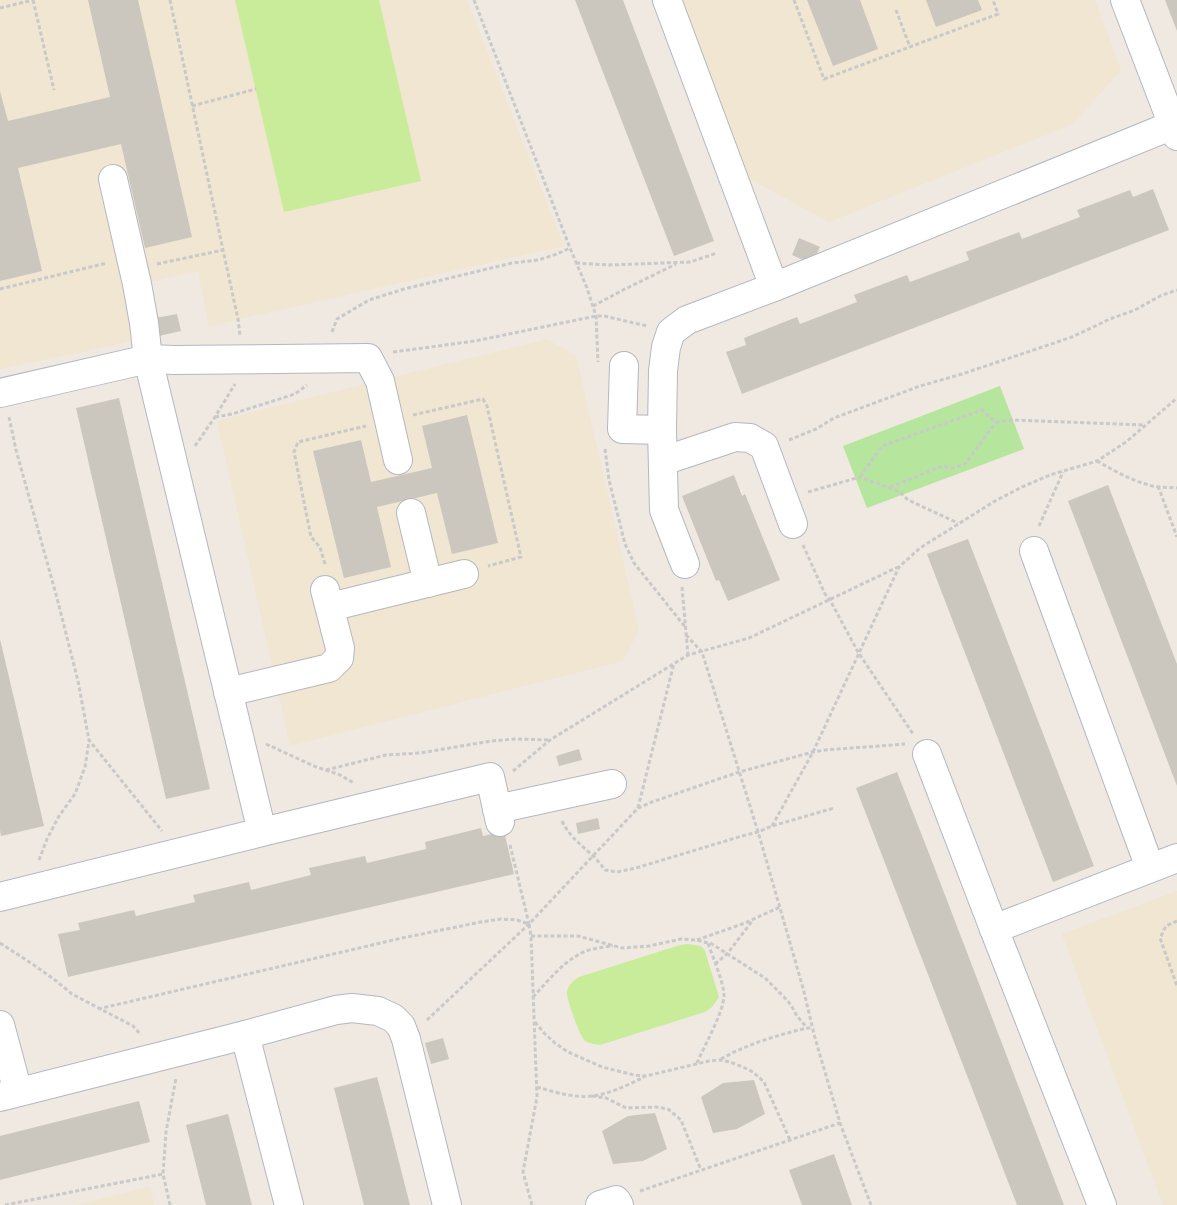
<svg xmlns="http://www.w3.org/2000/svg" width="1177" height="1205" font-family="'Nunito Sans',sans-serif">
  <style>
    .education { fill: #f0e6d1 }
    .green { fill: #b6e59e }
    .pitch { fill: #c9ec9a }
    .building { fill: #cbc7bf }
    .lines { fill: none; stroke-linecap: round; stroke-linejoin: round }
    .minor-casing { stroke: #b4b7c1; stroke-width: 30 }
    .path { stroke: #c9c9c9; stroke-width: 3; stroke-dasharray: 4 2.5; stroke-linecap: butt }
    .minor { stroke: #fff; stroke-width: 28 }
  </style>
  <rect width="100%" height="100%" fill="#efe9e1"/>
  <!-- education -->
  <g class="education">
    <polygon points="0,0 467,0 564,246 209,326 198,271 123,288 130,325 130,342 0,369"/>
    <polygon points="682,0 1095,0 1121,70 1073,124 829,222 748,178"/>
    <polygon points="547,339 576,356 639,630 623,661 290,746 217,421"/>
    <polygon points="1177,891 1177,1205 1163,1205 1062,934"/>
    <polygon points="150,1186 154,1205 77,1205"/>
  </g>
  <!-- green -->
  <polygon class="green" points="1000,386 1024,449 867,508 843,446"/>
  <!-- pitch -->
  <g class="pitch">
    <polygon points="235,0 379,0 421,181 284,212"/>
    <path d="M 688,944 L 701,946 L 705,951 L 719,997 L 712,1007 L 705,1012 L 600,1045 C 595,1044 590,1044 585,1041 C 580,1037 566,998 567,992 C 568,985 574,980 579,977 L 680,945 Z"/>
  </g>
  <!-- building -->
  <g class="building">
    <polygon points="88,0 138,0 192,237 145,248 121,144 18,168 42,271 0,281 0,91 8,121 110,97"/>
    <polygon points="575,0 623,0 714,241 674,256"/>
    <polygon points="807,0 860,0 878,49 833,66"/>
    <polygon points="926,0 978,0 982,10 936,27"/>
    <polygon points="1165,0 1177,0 1177,31"/>
    <polygon points="1153,189 1169,230 742,394 726,352 746,345 744,338 797,317 800,324 857,302 854,295 907,275 910,282 969,260 966,252 1019,232 1022,239 1080,217 1077,210 1130,190 1133,197"/>
    <polygon points="799,238 820,247 812,264 792,255"/>
    <polygon points="177,314 181,331 159,336 155,318"/>
    <polygon points="119,398 210,789 166,799 76,408"/>
    <polygon points="467,415 498,543 452,554 437,493 377,507 391,567 344,578 313,451 361,440 371,482 432,468 422,426"/>
    <polygon points="734,475 742,496 745,494 780,580 728,601 719,580 716,581 682,496"/>
    <polygon points="1108,485 1177,664 1177,786 1068,501"/>
    <polygon points="968,539 1094,866 1053,882 927,554"/>
    <polygon points="0,639 44,826 1,836 0,830"/>
    <polygon points="579,749 582,760 559,766 556,756"/>
    <polygon points="897,772 930,856 1064,1205 1017,1205 856,788"/>
    <polygon points="598,818 600,829 578,834 576,823"/>
    <polygon points="481,828 483,836 504,831 514,874 68,977 58,934 80,930 78,923 134,910 136,916 195,902 193,895 249,882 251,890 311,875 309,868 365,856 367,863 426,849 425,842"/>
    <polygon points="443,1038 449,1059 431,1064 425,1043"/>
    <polygon points="377,1077 385,1107 410,1205 364,1205 334,1088"/>
    <polygon points="754,1080 765,1114 737,1129 713,1133 701,1097 723,1083"/>
    <polygon points="139,1101 150,1142 0,1180 0,1136"/>
    <polygon points="655,1113 667,1149 643,1161 613,1164 602,1131 628,1116"/>
    <polygon points="228,1114 236,1144 252,1205 206,1205 186,1125"/>
    <polygon points="834,1154 852,1205 802,1205 789,1170"/>
  </g>
  <g class="lines">
    <!-- minor casing -->
    <g class="minor-casing">
      <g id="minor">
        <polyline points="667,0 774,287 1173,125"/>
        <polyline points="1125,0 1177,136"/>
        <polyline points="113,179 137,284 144,323 148,359 262,832"/>
        <polyline points="624,366 622,429 662,430"/>
        <polyline points="0,393 148,359 174,360 368,358 380,381 398,460"/>
        <polyline points="663,461 735,437 750,438 764,446 793,524"/>
        <polyline points="411,513 428,583"/>
        <polyline points="1034,551 1150,868"/>
        <polyline points="685,564 664,510 662,430 663,371 666,347 671,332 687,320 774,287"/>
        <polyline points="330,607 464,574"/>
        <polyline points="228,692 329,668 339,658 340,648 325,590"/>
        <polyline points="927,754 994,929"/>
        <polyline points="497,809 612,784"/>
        <polyline points="0,897 262,832 490,777 500,822"/>
        <polyline points="0,1025 18,1092"/>
        <polyline points="245,1035 336,1010 352,1008 378,1011 393,1018 401,1026 406,1039 447,1205"/>
        <polyline points="0,1097 245,1035 289,1205"/>
        <polyline points="600,1205 616,1200 619,1205"/>
        <polyline points="1102,1205 994,929 1177,858"/>
      </g>
    </g>
    <!-- path -->
    <g class="path">
      <polyline points="33,0 54,90"/>
      <polyline points="170,0 223,250 238,319 240,335"/>
      <polyline points="474,0 570,248 587,288 596,316 598,362"/>
      <polyline points="794,0 824,79 998,14 993,0"/>
      <polyline points="0,8 33,0"/>
      <polyline points="896,10 910,47"/>
      <polyline points="192,106 256,89"/>
      <polyline points="576,263 609,265 690,262 717,253"/>
      <polyline points="157,264 223,250"/>
      <polyline points="0,289 107,263"/>
      <polyline points="593,306 625,289 676,264"/>
      <polyline points="332,332 337,319 369,300 404,289 512,263 538,260 557,254 570,248"/>
      <polyline points="393,352 475,341 596,316 604,316 647,326"/>
      <polyline points="413,415 483,399 487,406 521,557 488,566"/>
      <polyline points="9,417 16,450 57,598 78,681 89,740 162,831"/>
      <polyline points="215,417 232,414 295,394 307,385"/>
      <polyline points="789,440 816,429 834,418 920,386 962,374 1072,337 1110,319 1135,310 1160,296 1177,290"/>
      <polyline points="195,446 215,417 235,384"/>
      <polyline points="605,449 609,480 625,544 634,563 686,628"/>
      <path d="M 1097,461 C 1113,470 1130,480 1149,485 C 1157,488 1168,487 1177,488"/>
      <polyline points="860,477 882,446 982,410 996,422 1012,420 1144,425"/>
      <polyline points="1158,486 1177,537"/>
      <polyline points="890,487 942,466 953,468 965,464 996,422"/>
      <polyline points="808,492 860,477 900,492 908,500 958,523"/>
      <polyline points="1039,526 1063,472"/>
      <polyline points="803,545 825,594 830,600 858,652 913,734"/>
      <polyline points="325,564 320,547 311,537 294,452 298,442 366,426"/>
      <polyline points="682,587 688,655"/>
      <polyline points="686,635 702,652 759,835 803,988 815,1038 840,1123 871,1205"/>
      <polyline points="266,744 316,767 338,774 354,783"/>
      <polyline points="326,770 386,755 420,753 491,741 516,739 550,740"/>
      <polyline points="513,771 550,740 688,655 749,638 898,567"/>
      <polyline points="638,808 674,663"/>
      <path d="M 562,821 C 569,836 580,844 591,854 C 597,859 601,865 605,870 L 617,872 L 636,868 L 742,836 L 758,832 L 772,826 L 834,808"/>
      <polyline points="772,826 813,752 899,567 920,548 995,501 1022,487 1050,475 1097,461 1126,442 1177,398"/>
      <polyline points="510,845 529,924"/>
      <polyline points="39,860 47,839 59,816 75,794 85,767 89,741"/>
      <polyline points="1177,921 1166,926 1160,938 1177,986"/>
      <polyline points="531,936 578,936 622,948 649,946 681,939 696,940 712,944 765,978 784,997 791,1005 797,1016 807,1028 812,1028"/>
      <polyline points="697,940 745,923 780,907"/>
      <polyline points="0,943 34,965 55,980 72,994 133,1026 141,1035"/>
      <polyline points="715,964 727,954 753,920"/>
      <path d="M 533,997 C 549,980 564,960 586,951 C 595,948 604,947 613,946"/>
      <polyline points="98,1009 402,938 481,922 501,919 517,920 529,924 531,936 537,1097 523,1172 532,1205"/>
      <polyline points="427,1020 529,924 638,808 652,802 739,772 813,752 825,750 905,744"/>
      <polyline points="535,1022 544,1033 555,1043 568,1052 602,1067 634,1075 646,1076 709,1061 720,1060 730,1062 743,1067 753,1072 764,1082 790,1140"/>
      <path d="M 721,1059 C 747,1044 778,1035 807,1028"/>
      <path d="M 697,1063 C 704,1046 724,1012 724,995 C 723,980 713,958 708,943"/>
      <path d="M 537,1087 C 554,1092 573,1098 592,1096 C 610,1094 628,1085 644,1077"/>
      <polyline points="592,1096 606,1098 626,1108 656,1107 668,1109 681,1120 701,1170"/>
      <polyline points="640,1191 840,1123"/>
      <polyline points="5,1205 163,1174"/>
      <polyline points="170,1205 163,1174 166,1132 176,1078"/>
    </g>
    <!-- minor -->
    <use href="#minor" class="minor"/>
  </g>
</svg>
